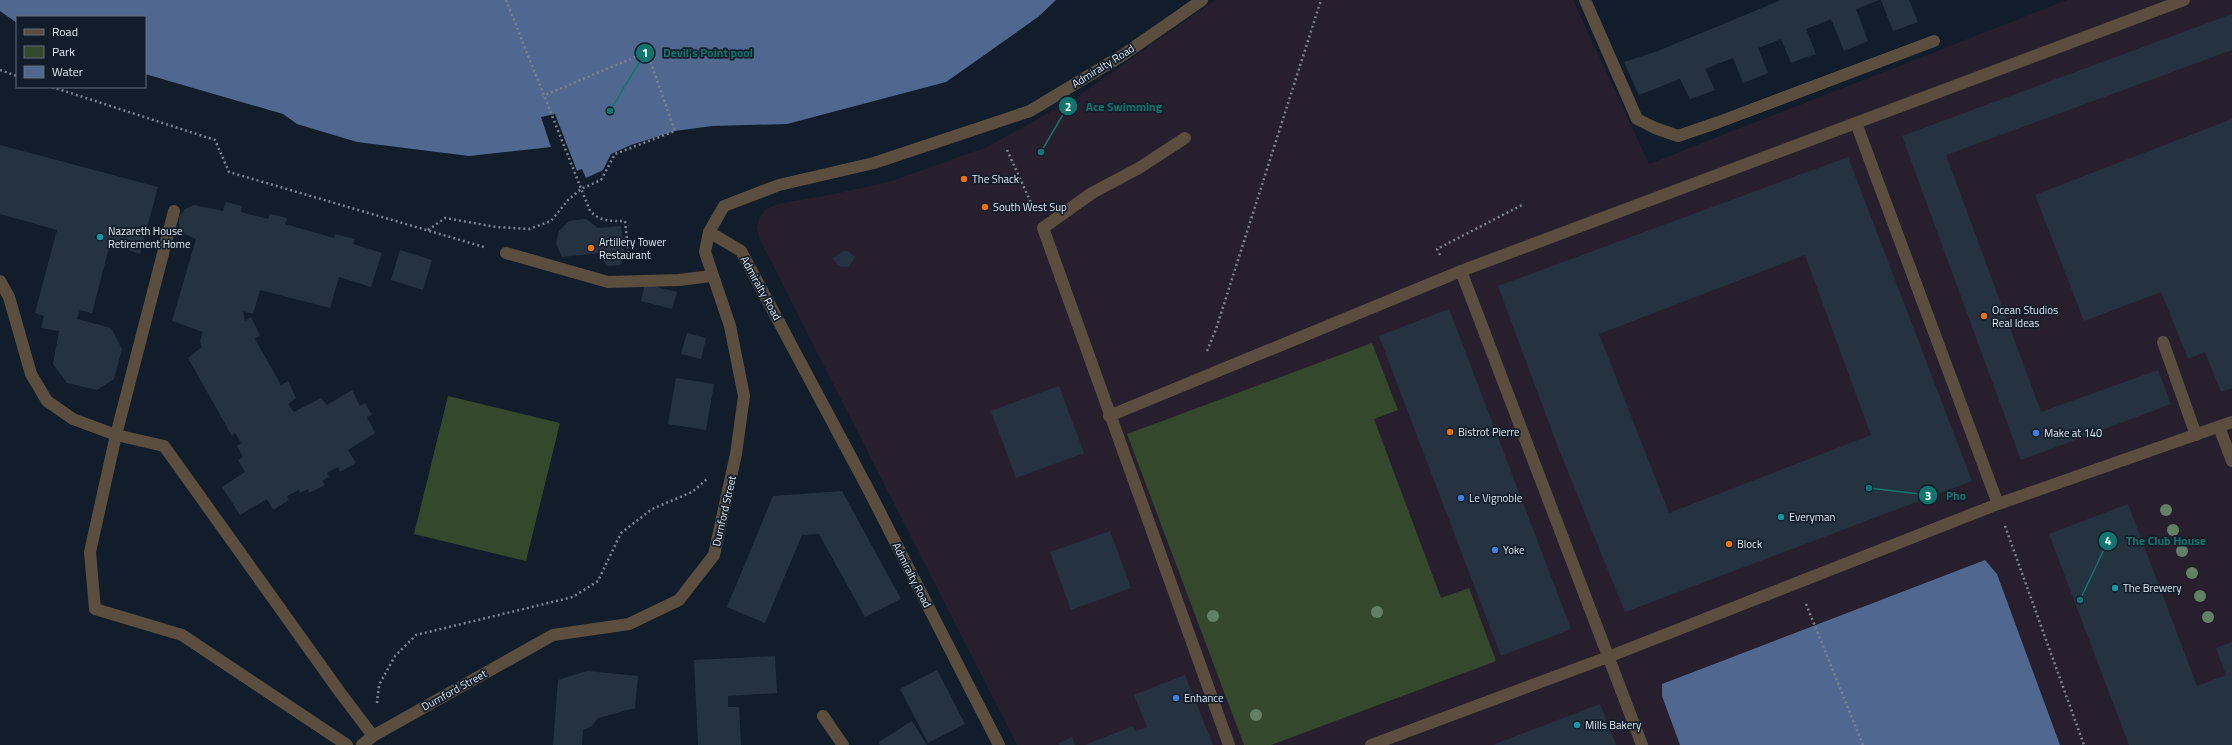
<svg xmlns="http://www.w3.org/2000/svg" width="2232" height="745" font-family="'Titillium Web',sans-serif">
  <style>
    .commercial { fill: #281f2e }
    .green { fill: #34482c }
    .water { fill: #50688f }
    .building { fill: #253341; fill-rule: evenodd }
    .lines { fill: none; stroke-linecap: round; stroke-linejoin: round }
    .path { stroke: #7a8490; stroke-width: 2.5; stroke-dasharray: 2 3; stroke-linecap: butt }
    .service { stroke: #5b4e3e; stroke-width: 12 }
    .minor { stroke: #5b4e3e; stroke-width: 12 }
    .tree { fill: #628164 }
    .food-dot { fill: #e8710a; stroke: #111d2b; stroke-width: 1.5 }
    .culture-dot { fill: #0f9aa8; stroke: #111d2b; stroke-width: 1.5 }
    .shop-dot { fill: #3f7fe0; stroke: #111d2b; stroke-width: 1.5 }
    .labels { text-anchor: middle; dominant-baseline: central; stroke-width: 3.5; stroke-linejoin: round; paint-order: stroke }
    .street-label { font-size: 11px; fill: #e1eaf3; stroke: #111d2b }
    .poi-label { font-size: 11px; fill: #e1eaf3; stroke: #111d2b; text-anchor: start }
    .leader { fill: none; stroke: #0f766e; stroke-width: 1.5 }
    .callout-dot { fill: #0f766e; stroke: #111d2b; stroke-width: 1.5 }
    .mark-label { font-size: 12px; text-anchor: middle; font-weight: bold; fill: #fff }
    .callout-label { font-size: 12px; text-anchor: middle; font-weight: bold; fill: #0f766e; stroke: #111d2b; stroke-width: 3.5; stroke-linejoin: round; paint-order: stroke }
  </style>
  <rect width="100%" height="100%" fill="#111d2b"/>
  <!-- commercial -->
  <polygon class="commercial" points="1215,0 1573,0 1649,164 2067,0 2232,0 2232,745 2060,745 1997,574 1985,560 1662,684 1662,696 1680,745 1017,745 760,240 757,229 759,218 766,209 778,204 839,193 892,181 987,147 1077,97"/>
  <!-- green -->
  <g class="green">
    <polygon points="1372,343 1398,410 1374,419 1441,598 1469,588 1496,661 1271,745 1244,745 1127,434"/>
    <polygon points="448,396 560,423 526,561 414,534"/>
  </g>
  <!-- water -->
  <g class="water">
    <polygon points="0,0 1056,0 1038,17 946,82 787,124 712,126 675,131 631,145 611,154 603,170 586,178 582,169 577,171 555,114 541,117 551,147 469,156 357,142 297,124 283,114 145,74 145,17 17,17 17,23 0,11"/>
    <polygon points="1985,560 1997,574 2060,745 1680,745 1662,696 1662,684"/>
  </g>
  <!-- building -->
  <g class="building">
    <polygon points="1781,0 1879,0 1856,9 1868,41 1844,51 1831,19 1806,29 1816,54 1804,58 1791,63 1781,39 1758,48 1768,73 1756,78 1743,83 1733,58 1705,69 1715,90 1690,99 1680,79 1639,95 1624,62 1658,51"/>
    <polygon points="1881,0 1909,0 1918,22 1893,31"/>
    <polygon points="2232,14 2232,50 1946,155 2041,412 2158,370 2171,404 2021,460 1902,136"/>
    <polygon points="2232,119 2232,388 2221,392 2205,352 2188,359 2161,292 2084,321 2035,195"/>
    <polygon points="0,145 158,187 140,254 110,244 92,313 80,310 77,319 111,328 122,349 114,379 97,390 67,383 53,364 59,331 41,328 44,316 35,313 57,230 0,214"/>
    <path d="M 1848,157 L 1972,481 L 1625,612 L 1558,447 L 1498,286 ZM 1805,255 L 1871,435 L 1669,513 L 1599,334 Z"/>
    <polygon points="226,202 242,206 241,212 268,219 270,214 287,218 285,224 334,238 335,234 355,239 353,244 382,253 371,287 339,277 330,308 260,290 253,314 243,311 245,321 251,317 260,335 255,339 281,385 288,381 296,398 288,404 294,412 321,398 327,405 352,390 360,406 365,403 372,415 367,417 375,433 348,450 356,463 340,472 338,467 327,473 329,477 322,481 325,485 309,493 308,489 300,493 299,490 287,496 289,500 273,510 267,499 240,515 222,487 245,472 238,460 243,457 237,446 241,443 235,433 232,436 188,358 202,347 200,341 203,332 172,321 196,239 182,233 179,228 179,217 185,209 194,205 223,211"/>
    <polygon points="586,219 598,228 621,226 625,257 620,265 609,266 603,261 600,253 562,257 556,243 559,231 569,221"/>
    <polygon points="400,250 432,260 423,290 391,280"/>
    <polygon points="843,251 848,251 855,257 849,267 841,267 836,264 833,258"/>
    <polygon points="645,284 677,292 672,309 641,301"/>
    <polygon points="1449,309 1571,629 1501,656 1379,336"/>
    <polygon points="687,333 706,338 701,359 681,354"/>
    <polygon points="676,378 714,384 706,430 668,424"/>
    <polygon points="1059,386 1084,453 1016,478 991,411"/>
    <polygon points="842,491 901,599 865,617 819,534 802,535 765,623 727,607 773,496"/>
    <polygon points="2128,504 2197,686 2226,675 2216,648 2232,642 2232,745 2129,745 2049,534"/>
    <polygon points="1110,531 1131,588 1071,610 1050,552"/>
    <polygon points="775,656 777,693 728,696 728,707 739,707 741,745 698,745 694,660"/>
    <polygon points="937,670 965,724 928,743 900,689"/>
    <polygon points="587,671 638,676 635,708 598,718 592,726 583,730 582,745 553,745 558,680"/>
    <polygon points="1185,675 1213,745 1085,745 1133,726 1135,731 1147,727 1134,695"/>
    <polygon points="1600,704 1616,745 1493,745"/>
    <polygon points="912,721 927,745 880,745 879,742"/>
    <polygon points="1072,737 1075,745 1059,745 1059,743"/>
  </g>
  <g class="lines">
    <!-- path -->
    <g class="path">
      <path d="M 506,0 L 590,211 C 601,222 611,221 625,221 L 629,259"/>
      <polyline points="0,70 17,76"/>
      <polyline points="52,87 215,140 229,172 484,247"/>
      <polyline points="1007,150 1033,207"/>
      <polyline points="428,230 445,218 496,227 529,229 551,221 568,200 581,189 601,180 615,154 675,131 647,52 543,96"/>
      <polyline points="1440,255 1437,249 1524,204"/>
      <polyline points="1207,351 1216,329 1321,0"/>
      <polyline points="2005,526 2084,745"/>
      <polyline points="1806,604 1863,745"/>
      <polyline points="377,703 379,685 395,656 416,635 573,597 598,581 621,533 652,509 692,492 707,479"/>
    </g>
    <!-- service -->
    <g class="service">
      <polyline points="1585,0 1637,119 1655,128 1678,136 1719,122 1934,41"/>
      <polyline points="1856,123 1998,504"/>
      <polyline points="1185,138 1139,168 1092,193 1043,228 1229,745"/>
      <polyline points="506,253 608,282 679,280 711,276"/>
      <polyline points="1461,271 1642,745"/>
      <polyline points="0,281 9,297 31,374 47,401 73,419 116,435 174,211"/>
      <polyline points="2163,342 2196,435"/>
      <polyline points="1109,416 1461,271 2184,0"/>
      <polyline points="2219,427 2232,461"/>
      <polyline points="347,745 182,635 95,609 90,552 116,435 164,446 339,691 373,736"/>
      <polyline points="1371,745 1608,657 1998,504 2232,422"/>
    </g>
    <!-- minor -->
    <g class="minor">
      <polyline points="709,232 741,251 867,487 999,745"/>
      <polyline points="823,716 843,745"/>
      <polyline points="362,745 373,736 553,635 629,624 679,600 714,555 736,454 744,396 730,326 705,252 709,232 724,206 779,185 874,163 1030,111 1123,55 1202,0"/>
    </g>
  </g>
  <!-- trees -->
  <g class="tree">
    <circle cx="2166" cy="510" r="6"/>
    <circle cx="2173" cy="530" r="6"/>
    <circle cx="2182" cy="551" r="6"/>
    <circle cx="2192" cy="573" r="6"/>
    <circle cx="2200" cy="596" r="6"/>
    <circle cx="1377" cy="612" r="6"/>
    <circle cx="1213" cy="616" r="6"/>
    <circle cx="2208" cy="617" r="6"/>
    <circle cx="1256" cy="715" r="6"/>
  </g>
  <!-- markers -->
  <g class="food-dot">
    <circle cx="964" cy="179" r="4"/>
    <circle cx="985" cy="207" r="4"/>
    <circle cx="591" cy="248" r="4"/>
    <circle cx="1984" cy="316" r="4"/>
    <circle cx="1450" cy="432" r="4"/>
    <circle cx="1729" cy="544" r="4"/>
  </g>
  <g class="culture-dot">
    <circle cx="100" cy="237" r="4"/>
    <circle cx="1781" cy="517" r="4"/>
    <circle cx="2115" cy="588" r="4"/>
    <circle cx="1577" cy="725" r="4"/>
  </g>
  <g class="shop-dot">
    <circle cx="2036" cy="433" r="4"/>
    <circle cx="1461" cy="498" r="4"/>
    <circle cx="1495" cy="550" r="4"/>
    <circle cx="1176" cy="698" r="4"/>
  </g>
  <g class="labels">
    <!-- street labels -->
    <g class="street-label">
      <text transform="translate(1103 66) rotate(-32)">Admiralty Road</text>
      <text transform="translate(761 288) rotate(61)">Admiralty Road</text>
      <text transform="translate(724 511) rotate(-77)">Durnford Street</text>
      <text transform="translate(912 575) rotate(63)">Admiralty Road</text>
      <text transform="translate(454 690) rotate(-29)">Durnford Street</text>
    </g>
    <!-- poi labels -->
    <g class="poi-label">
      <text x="972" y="179">The Shack</text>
      <text x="993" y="207">South West Sup</text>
      <text x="108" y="231">Nazareth House<tspan x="108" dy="13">Retirement Home</tspan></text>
      <text x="599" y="242">Artillery Tower<tspan x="599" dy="13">Restaurant</tspan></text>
      <text x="1992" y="310">Ocean Studios<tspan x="1992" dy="13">Real Ideas</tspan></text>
      <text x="1458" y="432">Bistrot Pierre</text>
      <text x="2044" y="433">Make at 140</text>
      <text x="1469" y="498">Le Vignoble</text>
      <text x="1789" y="517">Everyman</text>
      <text x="1737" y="544">Block</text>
      <text x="1503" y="550">Yoke</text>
      <text x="2123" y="588">The Brewery</text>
      <text x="1184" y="698">Enhance</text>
      <text x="1585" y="725">Mills Bakery</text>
    </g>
  </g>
  <!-- callouts -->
  <path class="leader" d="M610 111L645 53M1041 152L1068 106M1869 488L1928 495M2080 600L2108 541"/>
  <g class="callout-dot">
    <circle cx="610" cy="111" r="4"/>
    <circle cx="1041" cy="152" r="4"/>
    <circle cx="1869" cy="488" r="4"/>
    <circle cx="2080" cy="600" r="4"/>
    <circle cx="645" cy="53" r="10"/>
    <circle cx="1068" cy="106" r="10"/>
    <circle cx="1928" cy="495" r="10"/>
    <circle cx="2108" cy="541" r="10"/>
  </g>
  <g class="mark-label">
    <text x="645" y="57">1</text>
    <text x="1068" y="111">2</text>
    <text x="1928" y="500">3</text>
    <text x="2108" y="545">4</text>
  </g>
  <g class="callout-label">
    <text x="708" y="57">Devil's Point pool</text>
    <text x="1124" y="111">Ace Swimming</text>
    <text x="1956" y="500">Pho</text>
    <text x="2166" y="545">The Club House</text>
  </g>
  <!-- legend -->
  <rect x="16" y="16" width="130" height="72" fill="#111d2b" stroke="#646f7b"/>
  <rect x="24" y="29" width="20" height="6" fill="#5b4e3e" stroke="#646f7b"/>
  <text x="52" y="36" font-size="12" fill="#e1eaf3">Road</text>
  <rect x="24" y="46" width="20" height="12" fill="#34482c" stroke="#646f7b"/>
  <text x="52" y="56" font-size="12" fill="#e1eaf3">Park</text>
  <rect x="24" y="66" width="20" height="12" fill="#50688f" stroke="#646f7b"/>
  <text x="52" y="76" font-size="12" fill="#e1eaf3">Water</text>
</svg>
